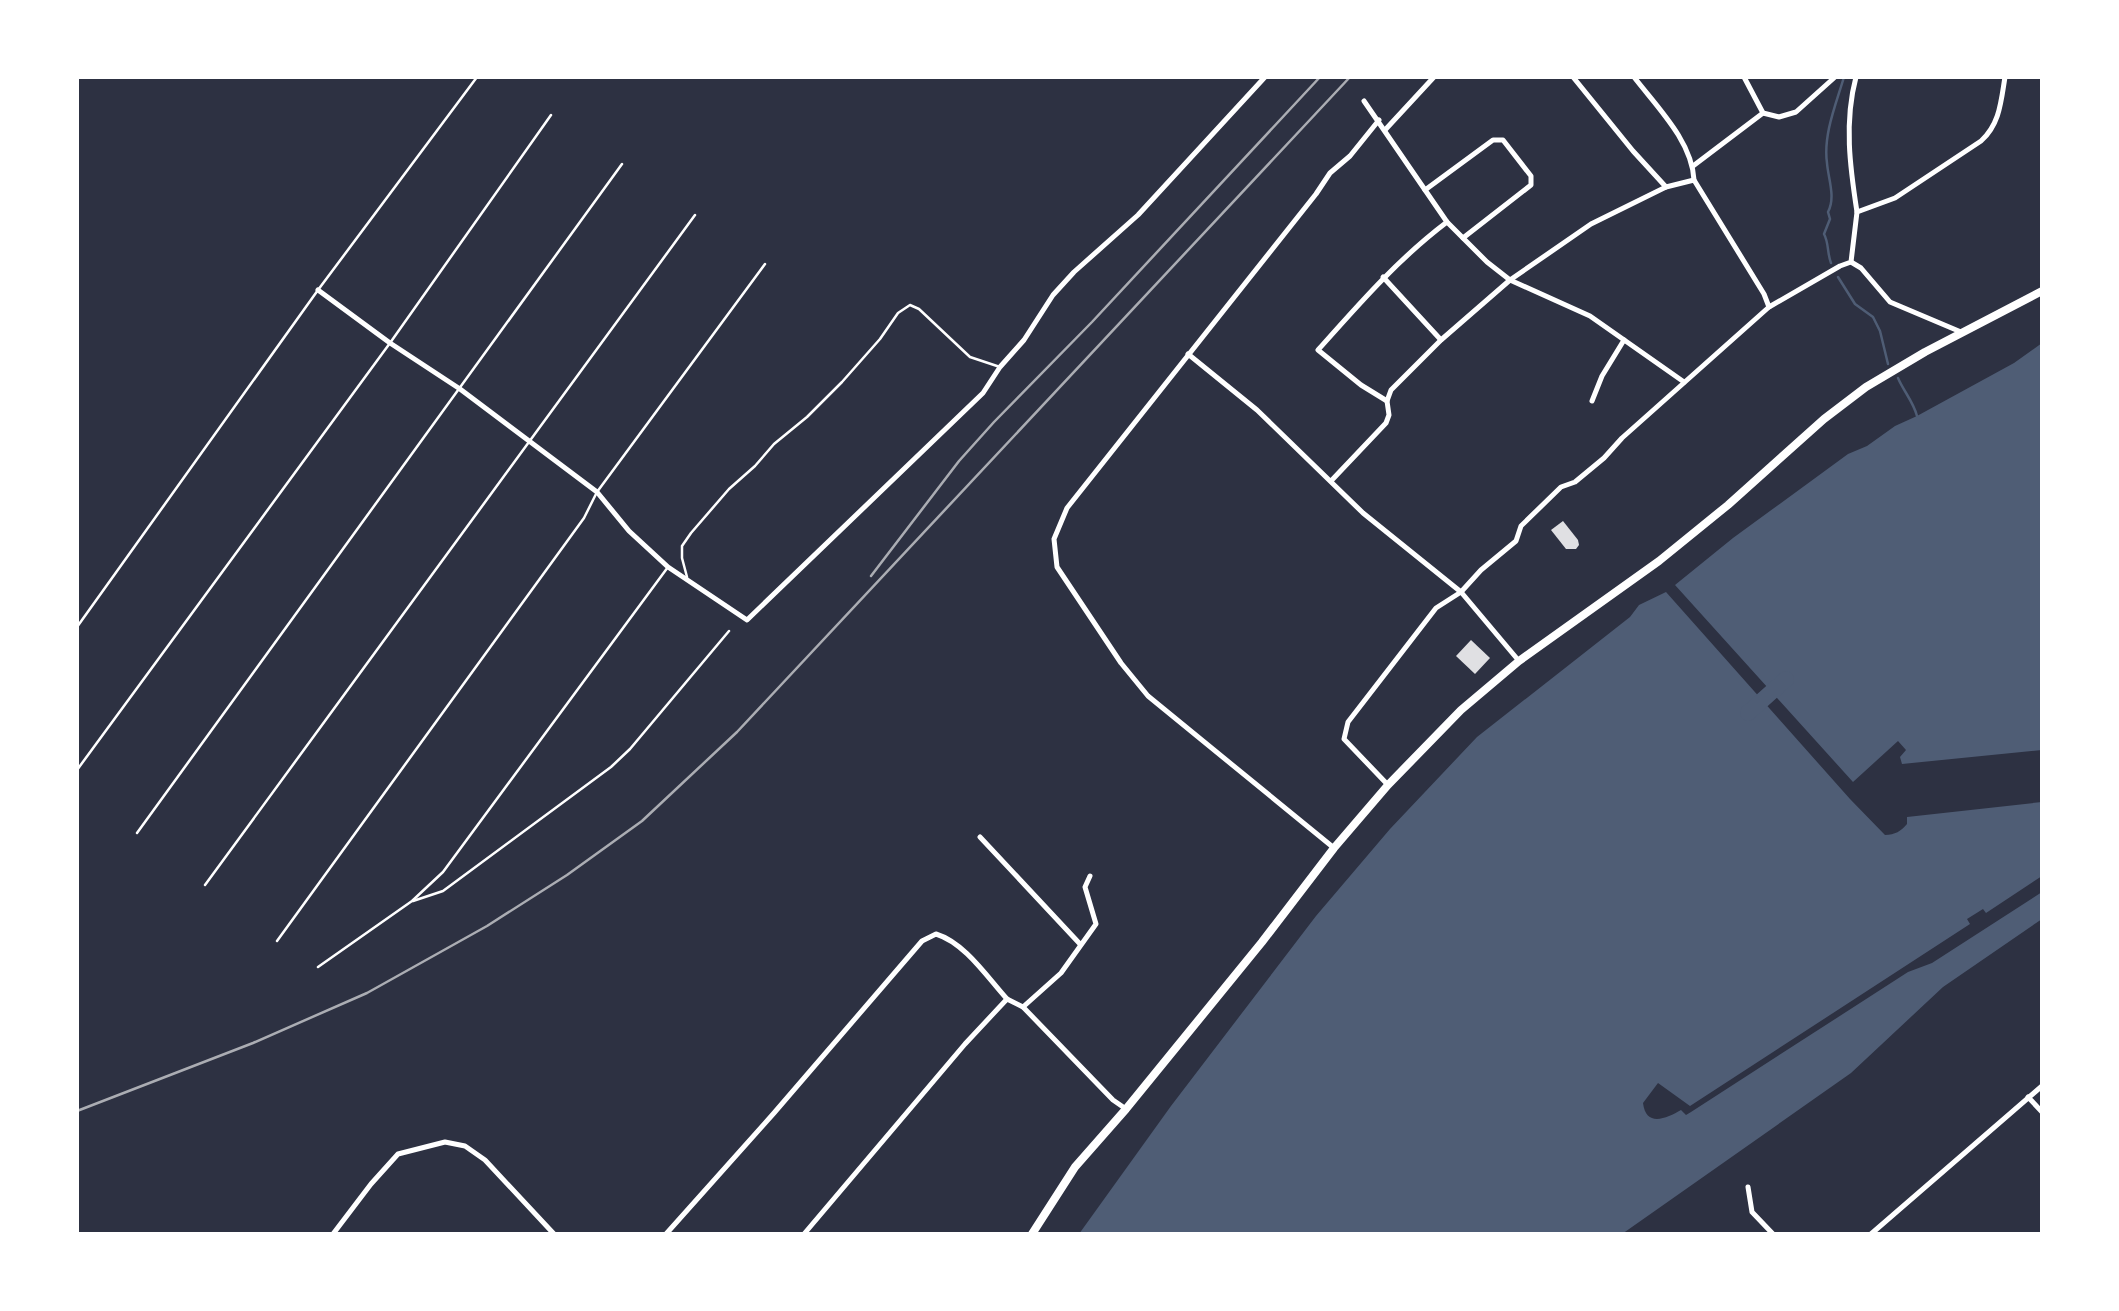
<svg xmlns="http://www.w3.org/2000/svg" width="2119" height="1311" font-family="Lato,sans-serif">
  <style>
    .water { fill: #4f5d75 }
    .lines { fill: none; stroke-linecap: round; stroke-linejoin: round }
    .stream { stroke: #4f5d75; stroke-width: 2.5 }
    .river { stroke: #4f5d75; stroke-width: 16 }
    .building { fill: #e0e0e3 }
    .service { stroke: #fff; stroke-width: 2.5 }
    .minor { stroke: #fff; stroke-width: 5 }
    .primary { stroke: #fff; stroke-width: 8 }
    .rail { stroke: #abadb3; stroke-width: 2.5 }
  </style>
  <rect width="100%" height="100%" fill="#2d3142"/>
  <!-- water -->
  <g class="water">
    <polygon points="2042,343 2042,750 1902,764 1900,757 1906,750 1898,741 1853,782 1675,585 1733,538 1848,454 1867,446 1895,426 1917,416 2014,363"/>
    <path d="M 1666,592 L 1850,799 L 1885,835 C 1895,835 1901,831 1907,824 L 1907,817 L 2042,802 L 2042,876 L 1986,913 L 1983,909 L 1967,919 L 1970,924 L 1690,1106 L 1658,1083 L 1643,1103 C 1646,1128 1667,1118 1681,1110 L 1686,1115 L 1691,1112 L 1908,972 L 1932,963 L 2042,892 L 2042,919 L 1943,987 L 1851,1073 L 1622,1234 L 1079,1234 L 1171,1106 L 1316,916 L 1390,829 L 1477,737 L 1630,617 L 1639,605 Z"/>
  </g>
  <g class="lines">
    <!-- stream -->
    <g class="stream">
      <path d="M 1831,263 C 1827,253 1829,243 1824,234 L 1830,219 L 1828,212 C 1836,197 1828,178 1827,163 C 1823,135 1836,104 1844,77"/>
      <polyline points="1838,277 1855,304 1873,317 1880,331 1888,364"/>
      <path d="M 1898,378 C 1904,392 1913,401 1917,416"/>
    </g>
    <!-- river -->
    <polyline class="river" points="1748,713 1786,679"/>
  </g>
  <!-- building -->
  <g class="building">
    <polygon points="1563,521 1578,540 1579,545 1576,549 1566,549 1551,530"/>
    <polygon points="1471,640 1490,658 1475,674 1456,656"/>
  </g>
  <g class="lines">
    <!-- service -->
    <g class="service">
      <polyline points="687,577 682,558 682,546 691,533 729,489 755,466 774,444 807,417 842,382 880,339 898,313 910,305 919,309 970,357 1000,367"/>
      <polyline points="77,627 318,290 477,77"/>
      <polyline points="77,770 390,343 551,115"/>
      <polyline points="137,833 622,164"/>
      <polyline points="205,885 695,215"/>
      <polyline points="413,901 443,891 611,767 630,749 729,631"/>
      <polyline points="277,941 584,518 597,492 765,264"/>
      <polyline points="318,967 412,901 443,872 668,567"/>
    </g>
    <!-- minor -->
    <g class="minor">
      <polyline points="1573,77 1633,151 1666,187"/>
      <path d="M 1634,77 C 1657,107 1692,141 1694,180 L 1764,294 L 1769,307"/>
      <polyline points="1744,77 1763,113 1779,117 1796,112 1835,77"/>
      <path d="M 1856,77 C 1844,122 1850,167 1857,212"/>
      <polyline points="1364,101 1447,222 1487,262 1510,280 1590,316 1684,382"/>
      <polyline points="1385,130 1434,77"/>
      <polyline points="1693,166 1763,113"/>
      <polyline points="1425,190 1493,140 1503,140 1531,176 1531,185 1463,238"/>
      <polyline points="1851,262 1861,268 1890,302 1961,332"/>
      <polyline points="1383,277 1441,340"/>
      <polyline points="318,290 390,343 460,389 597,492 629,531 668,567 747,620 983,393 1000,367 1024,340 1053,295 1074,272 1138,215 1265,77"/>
      <polyline points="1188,354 1257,410 1363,513 1461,592 1519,661"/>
      <path d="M 1387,401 L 1361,385 L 1318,350 C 1359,304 1398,259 1447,222"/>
      <polyline points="1592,401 1602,376 1624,340"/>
      <polyline points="1331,481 1386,423 1389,415 1387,401 1391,390 1441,340 1510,280 1591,224 1666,187 1694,180"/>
      <path d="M 1388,785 L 1344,739 L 1348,722 L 1436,608 L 1461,592 L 1481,570 L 1516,541 L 1521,526 L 1561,487 L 1575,482 L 1604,458 L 1622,438 L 1769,307 L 1840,266 L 1851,262 L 1857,212 L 1895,198 L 1981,141 C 2000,124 2001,101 2005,77"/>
      <polyline points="980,837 1080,944"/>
      <polyline points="1334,848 1148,696 1121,663 1057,567 1054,539 1067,508 1316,194 1330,173 1350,156 1379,120"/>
      <polyline points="1023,1007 1113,1100 1126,1109"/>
      <polyline points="2028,1097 2042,1112"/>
      <polyline points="1748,1187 1752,1212 1773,1234"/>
      <polyline points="333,1234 371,1184 398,1154 445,1142 465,1146 485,1160 554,1234"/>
      <path d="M 666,1234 L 774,1113 L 922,941 L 936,934 C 965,943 987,977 1007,999"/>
      <polyline points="804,1234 965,1044 1007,999 1023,1007 1061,973 1096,924 1085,887 1090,876"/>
      <polyline points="1871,1234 2042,1086"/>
    </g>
    <!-- primary -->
    <polyline class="primary" points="1032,1234 1075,1167 1126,1109 1262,942 1334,848 1388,785 1461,710 1519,661 1659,561 1728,505 1824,419 1866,387 1925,352 2042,291"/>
    <!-- rail -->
    <g class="rail">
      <polyline points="871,576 959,461 994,422 1092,322 1320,77"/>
      <polyline points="77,1111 253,1043 367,993 487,926 567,875 642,821 737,732 1350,77"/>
    </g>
  </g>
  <!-- border -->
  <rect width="2119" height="1311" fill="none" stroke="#ffffff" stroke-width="158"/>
</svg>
